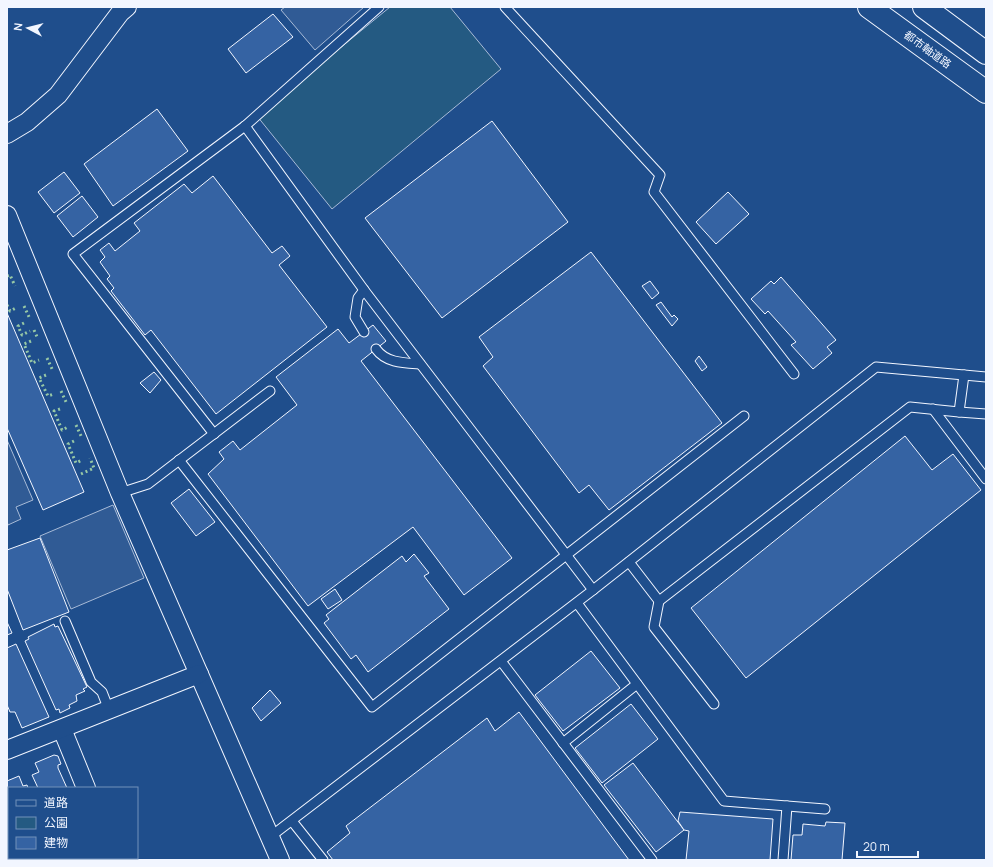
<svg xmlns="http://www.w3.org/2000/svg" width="993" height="867" font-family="Manrope,'Noto Sans JP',sans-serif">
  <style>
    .green { fill: #245a82; stroke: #a8bbd7 }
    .parking { fill: #305b95; stroke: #a8bbd7 }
    .building { fill: #3563a3; stroke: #f2f6ff }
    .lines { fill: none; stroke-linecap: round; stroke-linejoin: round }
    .service-casing { stroke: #f2f6ff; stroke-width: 11 }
    .minor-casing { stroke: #f2f6ff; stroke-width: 20 }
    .primary-casing { stroke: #f2f6ff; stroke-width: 24 }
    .service { stroke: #1f4e8c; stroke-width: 9 }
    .minor { stroke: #1f4e8c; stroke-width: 18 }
    .primary { stroke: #1f4e8c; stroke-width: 22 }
    .hedge { stroke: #97c8a6; stroke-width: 3; stroke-dasharray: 2 3; stroke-linecap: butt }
    .labels { text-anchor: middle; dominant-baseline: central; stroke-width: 3; stroke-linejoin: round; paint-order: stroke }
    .street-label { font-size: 11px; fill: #f2f6ff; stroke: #1f4e8c }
  </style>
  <rect width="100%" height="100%" fill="#1f4e8c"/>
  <!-- green -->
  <polygon class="green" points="390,7 450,7 501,69 332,209 257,116"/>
  <!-- parking -->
  <g class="parking">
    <polygon points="285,7 364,7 315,50 281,10"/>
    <polygon points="7,440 33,500 16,507 21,519 8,525 7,521"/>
    <polygon points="113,505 144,578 71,609 40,536"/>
  </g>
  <!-- building -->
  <g class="building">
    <polygon points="273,14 293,37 246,73 228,49"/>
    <polygon points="157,109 188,151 113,206 84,164"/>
    <polygon points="492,121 568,222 442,318 365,218"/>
    <polygon points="64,172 80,193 54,213 38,192"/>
    <polygon points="213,176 272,253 282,246 290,256 279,265 327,327 216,414 151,330 145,335 111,291 114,288 107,279 110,276 100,262 105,257 100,250 109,243 115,251 140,231 134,223 184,184 192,193"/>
    <polygon points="728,192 749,214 716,244 696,222"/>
    <polygon points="82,196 98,217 73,237 57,216"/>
    <polygon points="591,252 722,423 609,510 589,485 579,493 483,366 493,357 479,337"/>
    <polygon points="781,277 836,340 827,347 832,353 813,369 791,345 796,342 768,311 765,314 751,299 771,281 774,284"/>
    <polygon points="650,281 659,293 652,299 642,286"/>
    <polygon points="661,302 672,317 674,315 678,319 672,326 656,305"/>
    <polygon points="7,313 84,492 43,510 7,428"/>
    <polygon points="373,325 386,341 361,361 512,558 464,595 413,527 308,606 208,474 224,459 219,452 233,441 240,450 297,405 276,377 338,329 349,343"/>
    <polygon points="699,356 707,367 702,371 695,361"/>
    <polygon points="154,372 161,380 150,393 140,383"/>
    <polygon points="905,436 932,470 953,454 981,490 746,678 691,608"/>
    <polygon points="189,489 215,522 196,536 171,503"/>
    <polygon points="40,538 69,612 23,630 7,589 7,550"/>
    <polygon points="414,554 429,573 424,576 449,609 368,672 356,655 351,659 324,623 329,619 326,615 402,556 406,562"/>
    <polygon points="335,589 342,600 328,609 321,599"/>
    <polygon points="7,622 12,633 7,635"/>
    <polygon points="54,624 55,627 58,626 87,687 83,689 85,691 76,695 77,701 69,705 70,708 60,713 59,709 56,710 25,641 29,639 28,637"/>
    <polygon points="16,644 49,717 22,728 15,712 10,712 7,705 7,648"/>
    <polygon points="591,651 620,688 563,731 535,695"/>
    <polygon points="270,690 281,703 261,721 252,708"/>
    <polygon points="631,704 658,739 602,783 575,748"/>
    <polygon points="519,712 629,860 333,860 327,852 350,833 346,826 487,718 495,731"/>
    <polygon points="54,755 58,756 61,764 58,765 58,768 67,788 38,788 32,775 39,772 35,763"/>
    <polygon points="633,763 684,830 656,852 604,785"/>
    <polygon points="19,776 23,786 27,785 28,788 9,788 9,814 7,808 7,781"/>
    <polygon points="680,812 773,819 770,860 686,860 689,831 684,830 678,821"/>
    <polygon points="826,822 845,823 842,860 791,860 793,835 802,835 803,824 825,826"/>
    <polygon points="82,858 99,858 94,860 83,860"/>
  </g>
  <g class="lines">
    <!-- service casing -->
    <g class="service-casing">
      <g id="service">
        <polyline points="505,7 660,175 654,192 794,374"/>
        <polyline points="245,126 364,290 593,590"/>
        <polyline points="364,332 355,317 358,298 364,290"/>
        <path d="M 376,349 C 386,363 404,363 420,364"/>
        <polyline points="933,409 986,479"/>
        <polyline points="959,412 986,414"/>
        <polyline points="214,434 73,254 245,126 379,7"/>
        <polyline points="179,460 372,707 744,416"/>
        <polyline points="120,493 148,484 270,391"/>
        <polyline points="629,562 659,601 910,407 959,412 964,375"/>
        <polyline points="659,601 654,627 714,704"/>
        <polyline points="577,603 724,801 825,809"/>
        <polyline points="65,621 91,682 102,692 109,710"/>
        <polyline points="501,661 652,860"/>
        <polyline points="563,743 637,684"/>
        <polyline points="292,821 323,860"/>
        <polyline points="270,837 593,590 876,367 986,377"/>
        <polyline points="783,860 787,806"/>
      </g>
    </g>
    <!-- minor casing -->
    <g class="minor-casing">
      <g id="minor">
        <polyline points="7,134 27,122 58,95 120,13 127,7"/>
        <polyline points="7,215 120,493 280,860"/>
        <polyline points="62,729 86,788"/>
        <polyline points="7,750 199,674"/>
        <polyline points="114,858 115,860"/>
      </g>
    </g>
    <!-- primary casing -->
    <g class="primary-casing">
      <g id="primary">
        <polyline points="869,7 986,92"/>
        <polyline points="924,7 986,53"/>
      </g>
    </g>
    <!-- service -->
    <use href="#service" class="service"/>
    <!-- minor -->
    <use href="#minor" class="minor"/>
    <!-- primary -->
    <use href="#primary" class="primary"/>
    <!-- hedge -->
    <g class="hedge">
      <polyline points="7,276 10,275 15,286"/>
      <polyline points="7,290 8,290"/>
      <polyline points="7,305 10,311 16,308"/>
      <polyline points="24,306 30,319"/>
      <polyline points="24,323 18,326 22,335 30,331"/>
      <polyline points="34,330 38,339"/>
      <polyline points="31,341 24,344 32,363 39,360"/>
      <polyline points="47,358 53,371"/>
      <polyline points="46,375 39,378 48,396 54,394"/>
      <polyline points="61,391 67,404"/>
      <polyline points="60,409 54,411 62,430 68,427"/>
      <polyline points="76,425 82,438"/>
      <polyline points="74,441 68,444 76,463 82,460"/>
      <polyline points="81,474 94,468 90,458"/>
    </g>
  </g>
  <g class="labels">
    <!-- street labels -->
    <g class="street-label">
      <text transform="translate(928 49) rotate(36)">都市軸道路</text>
    </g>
  </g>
  <!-- border -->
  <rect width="993" height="867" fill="none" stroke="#f2f6ff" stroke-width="16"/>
  <!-- legend -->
  <rect x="8" y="787" width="130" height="72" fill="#1f4e8c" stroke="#7391ba"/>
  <rect x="16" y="800" width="20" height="6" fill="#1f4e8c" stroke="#7391ba"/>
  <text x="44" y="807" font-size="12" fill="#f2f6ff">道路</text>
  <rect x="16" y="817" width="20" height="12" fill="#245a82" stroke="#7391ba"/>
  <text x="44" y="827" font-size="12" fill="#f2f6ff">公園</text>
  <rect x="16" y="837" width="20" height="12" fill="#3563a3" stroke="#7391ba"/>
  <text x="44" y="847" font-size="12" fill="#f2f6ff">建物</text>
  <!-- north arrow -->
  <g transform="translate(28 28) rotate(277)" stroke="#1f4e8c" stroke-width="3" paint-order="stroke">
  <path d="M0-3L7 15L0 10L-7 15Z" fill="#f2f6ff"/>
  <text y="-6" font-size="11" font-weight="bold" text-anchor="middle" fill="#f2f6ff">N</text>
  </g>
  <!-- scale -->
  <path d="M857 851v6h61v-6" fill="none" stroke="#f2f6ff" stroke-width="2"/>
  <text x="863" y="851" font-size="12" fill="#f2f6ff" stroke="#1f4e8c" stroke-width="3" paint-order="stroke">20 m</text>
</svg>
